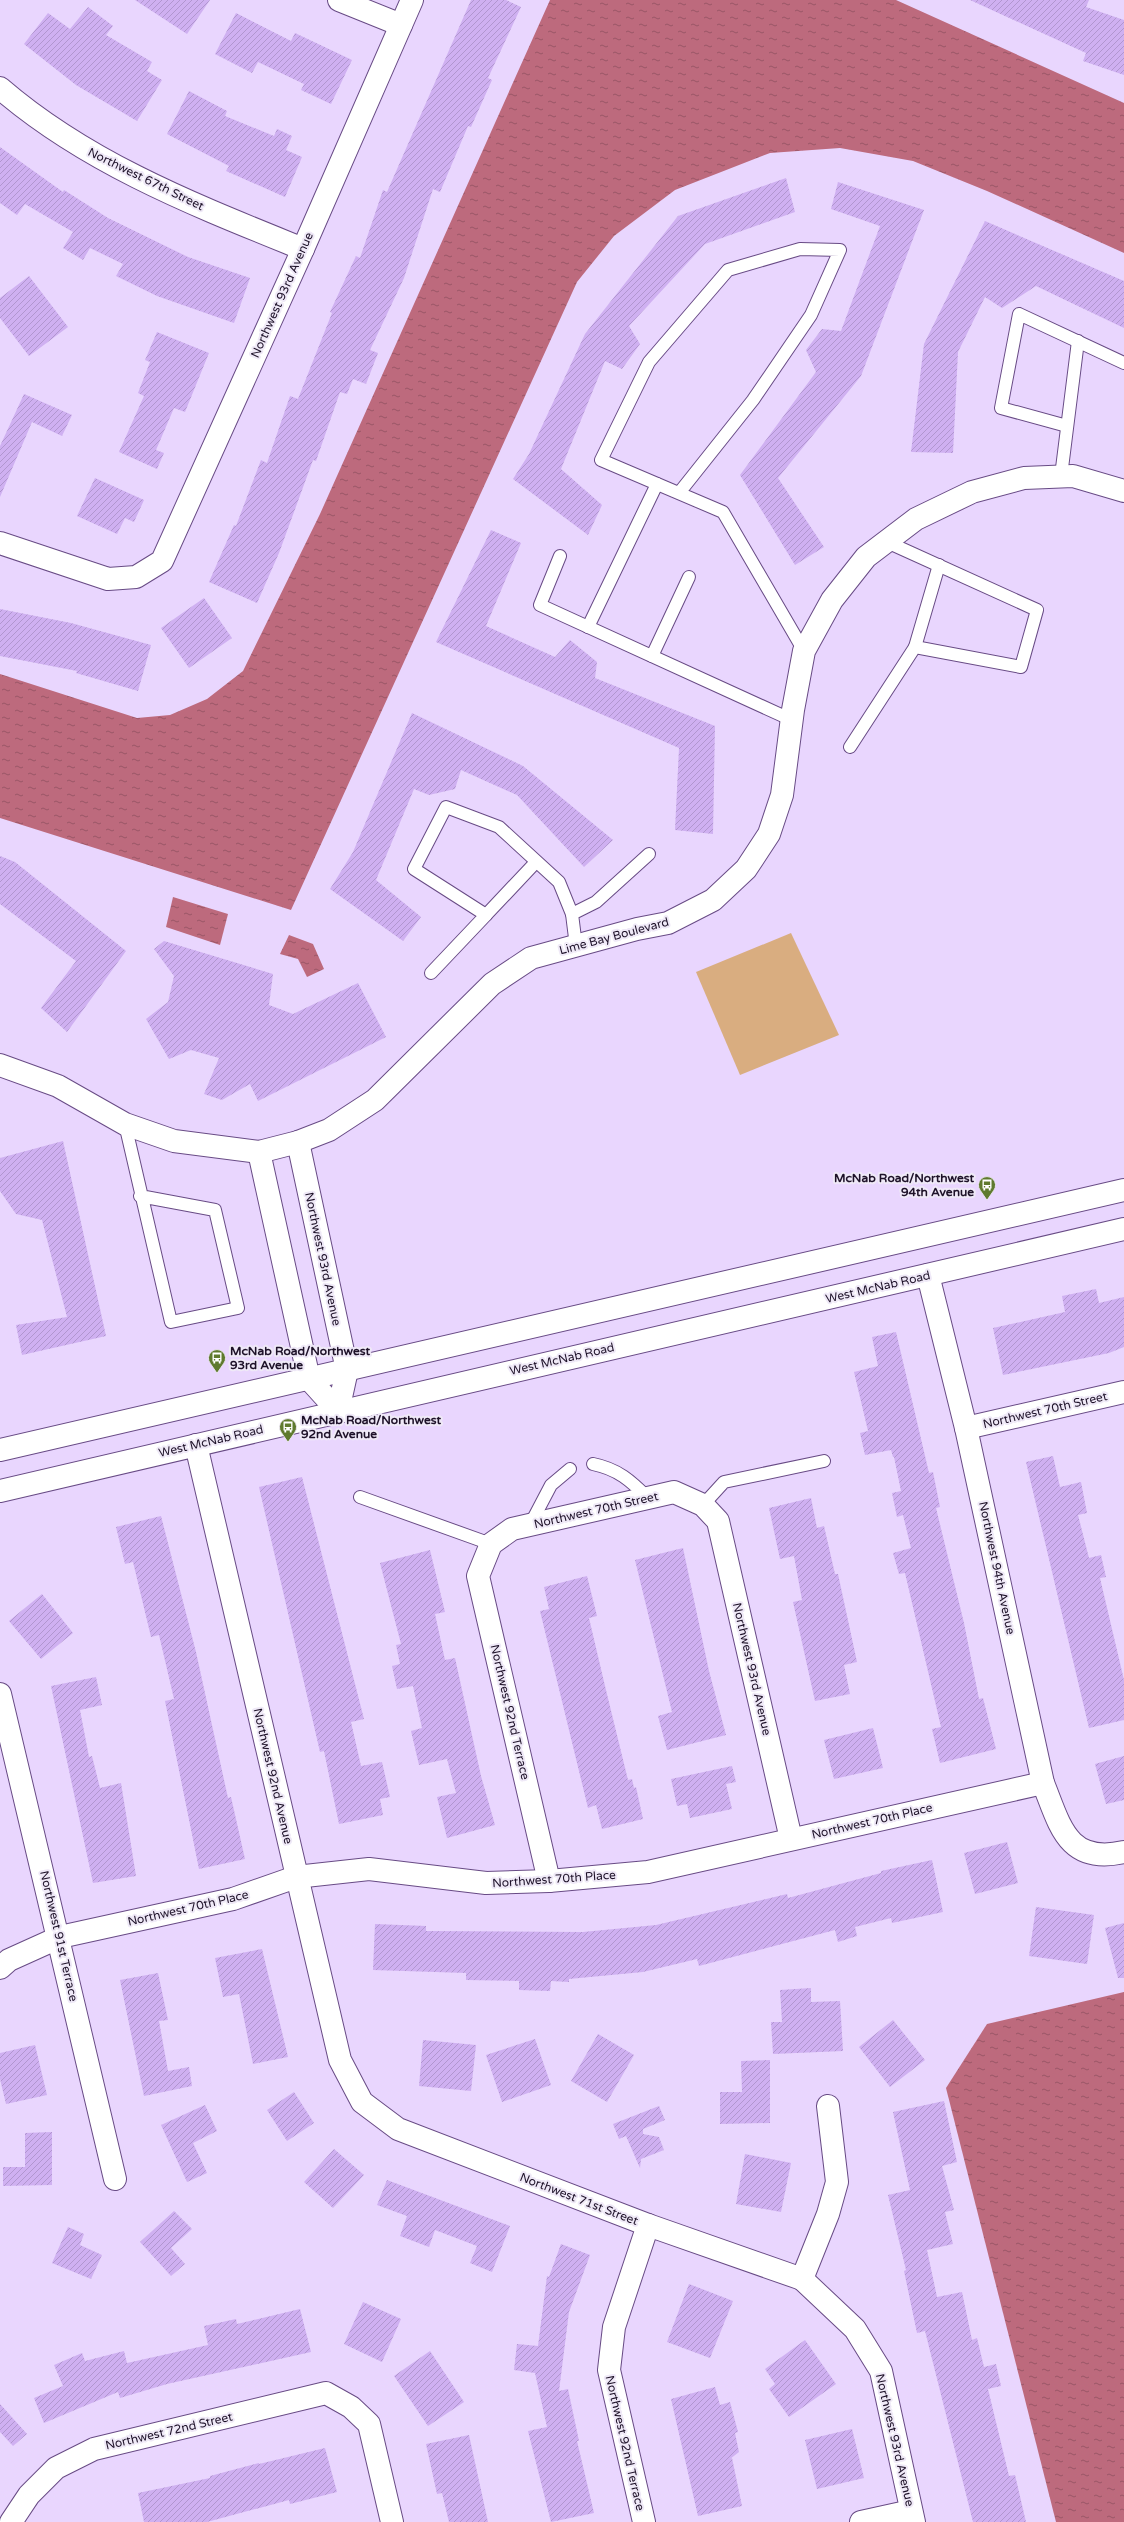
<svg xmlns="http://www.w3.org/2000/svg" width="1124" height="2522" font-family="'Varela Round',sans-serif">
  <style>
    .grass { fill: #d9ad80 }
    .water { fill: url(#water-ripples) }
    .building { fill: url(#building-hatch) }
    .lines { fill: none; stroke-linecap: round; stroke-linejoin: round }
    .service-casing { stroke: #684b85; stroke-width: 14 }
    .minor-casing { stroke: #684b85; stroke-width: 24 }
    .secondary-casing { stroke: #684b85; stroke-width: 24 }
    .service { stroke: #fff; stroke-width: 12 }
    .minor { stroke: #fff; stroke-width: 22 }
    .secondary { stroke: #fff; stroke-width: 22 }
    .labels { text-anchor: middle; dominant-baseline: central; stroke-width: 4; stroke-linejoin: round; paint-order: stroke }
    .street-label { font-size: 12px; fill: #1e1229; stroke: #efe9f7 }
    .poi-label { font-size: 12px; font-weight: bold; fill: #1e1229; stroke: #efe9f7; text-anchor: start }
  </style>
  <defs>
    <pattern id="water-ripples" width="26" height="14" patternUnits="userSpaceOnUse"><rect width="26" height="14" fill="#bd6a7d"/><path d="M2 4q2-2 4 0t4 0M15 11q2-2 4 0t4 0" fill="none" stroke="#995666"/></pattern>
    <pattern id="building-hatch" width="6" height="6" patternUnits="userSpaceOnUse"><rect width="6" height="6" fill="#cfb0f1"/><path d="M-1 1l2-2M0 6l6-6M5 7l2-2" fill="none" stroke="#b196cf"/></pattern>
  </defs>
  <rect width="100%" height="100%" fill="#e9d6fe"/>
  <!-- grass -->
  <polygon class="grass" points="791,933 839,1035 740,1075 696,972"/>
  <!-- water -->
  <g class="water">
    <polygon points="550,0 896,0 1124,103 1124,253 987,191 913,161 840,148 770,153 675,190 614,236 577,282 291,910 0,818 0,674 137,718 170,715 207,699 243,671 320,514"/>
    <polygon points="173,897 228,914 220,945 166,927"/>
    <polygon points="289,935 313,944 324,969 307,977 298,959 280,954"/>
    <polygon points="1124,1992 1124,2522 1056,2522 946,2088 987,2024"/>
  </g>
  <!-- building -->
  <g class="building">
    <polygon points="135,0 210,0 187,34"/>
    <polygon points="471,0 506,0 521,7 488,78 492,80 471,127 468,126 440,192 433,189 404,278 370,350 378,353 366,384 353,379 347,394 340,392 316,461 313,460 279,553 257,603 209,582 234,525 236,526 261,460 267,463 290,396 298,399 332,313 330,312 356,256 360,258 383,190 387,192"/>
    <polygon points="970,0 1089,0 1086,7 1124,20 1124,75 1083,61 1086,53"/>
    <polygon points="88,7 113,26 106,35 152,62 147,71 162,80 137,121 76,85 24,44 48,13 70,29"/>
    <polygon points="236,13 291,41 295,33 352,60 331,104 301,90 304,84 258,62 252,73 215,54"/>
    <polygon points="189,91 227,111 225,116 274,136 277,129 292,136 286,150 302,157 285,197 226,171 229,166 167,134"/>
    <polygon points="0,147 63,192 64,190 108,218 188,257 250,278 234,323 157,296 116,276 123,264 90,248 83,260 63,248 73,232 25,204 17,215 0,203"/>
    <polygon points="786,178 795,212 705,244 629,326 640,344 622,369 605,361 561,469 602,505 588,535 513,479 529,454 585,334 678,216"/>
    <polygon points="838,182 924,210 861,376 778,478 824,547 795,565 740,475 816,372 806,350 822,329 841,331 880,226 831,209"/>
    <polygon points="985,221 1124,281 1124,328 1036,286 1002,308 985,297 958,352 953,453 911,452 924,344"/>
    <polygon points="29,276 68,327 29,356 0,318 0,298"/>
    <polygon points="157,332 209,353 185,412 174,408 156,450 164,453 157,469 119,452 144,396 138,393 150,362 145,360"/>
    <polygon points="24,394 72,415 62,436 32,422 0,497 0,446"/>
    <polygon points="95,478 144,500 134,522 125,518 117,534 77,516"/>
    <polygon points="491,530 521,543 486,626 555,657 570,640 597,662 595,678 715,726 713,834 675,830 679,748 436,642"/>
    <polygon points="204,598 232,638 189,668 161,628"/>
    <polygon points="0,609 71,623 151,645 138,691 76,673 77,671 0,656"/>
    <polygon points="412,713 523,766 613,840 584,867 517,795 461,770 455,789 429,795 414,789 376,880 421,917 403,941 330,889 353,852"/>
    <polygon points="0,856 15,862 126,951 67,1032 41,1008 76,961 0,904"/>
    <polygon points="164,941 273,974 269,1005 293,1014 358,983 386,1037 258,1101 250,1084 222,1100 204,1094 219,1058 191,1050 169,1059 146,1019 168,1002 174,976 154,949"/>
    <polygon points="63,1141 106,1336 22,1355 16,1325 67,1317 42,1220 16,1214 0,1191 0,1158"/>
    <polygon points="1096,1289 1099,1303 1124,1297 1124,1347 1109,1353 1003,1375 993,1328 1065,1312 1062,1296"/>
    <polygon points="896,1332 929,1473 933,1472 940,1507 936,1508 964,1623 979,1699 983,1698 996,1749 940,1763 932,1729 941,1727 905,1573 899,1574 893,1553 911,1548 903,1515 897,1517 892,1493 901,1491 894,1457 893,1457 891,1450 865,1455 860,1433 868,1431 854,1372 878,1366 872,1337"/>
    <polygon points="1053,1456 1060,1487 1081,1482 1087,1513 1078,1515 1089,1558 1101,1555 1106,1577 1100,1578 1124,1680 1124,1720 1089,1728 1026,1462"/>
    <polygon points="302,1477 364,1719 351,1722 361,1766 382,1762 390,1797 380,1799 383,1815 339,1824 324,1751 320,1752 259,1487"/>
    <polygon points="811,1498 817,1528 824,1526 835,1574 838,1574 857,1662 844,1665 850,1694 815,1701 793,1602 802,1600 794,1556 780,1559 769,1508"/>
    <polygon points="161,1516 196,1652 228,1798 231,1797 245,1859 199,1869 165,1701 174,1699 159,1635 151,1637 133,1562 125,1564 116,1527"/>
    <polygon points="683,1548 709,1671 726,1735 667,1750 658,1716 672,1712 635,1560"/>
    <polygon points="430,1550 445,1612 435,1614 445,1660 455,1658 481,1776 495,1825 447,1838 437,1797 456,1793 447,1759 419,1765 411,1731 422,1728 413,1686 397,1689 392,1666 400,1664 396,1645 401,1644 380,1563"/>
    <polygon points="587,1576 597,1616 589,1618 605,1686 628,1780 632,1779 634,1788 636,1787 643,1819 602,1829 596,1805 588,1808 540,1611 549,1609 544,1587"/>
    <polygon points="42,1594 73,1633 41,1659 9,1621"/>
    <polygon points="96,1677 102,1705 80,1710 89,1757 92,1756 100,1788 121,1783 136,1876 93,1883 51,1686"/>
    <polygon points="873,1728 883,1768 834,1779 824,1740"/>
    <polygon points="1124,1756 1124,1800 1106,1804 1095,1764"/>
    <polygon points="732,1766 736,1782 726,1784 732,1809 690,1818 687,1804 677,1806 671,1779"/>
    <polygon points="1007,1842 1018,1883 975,1894 964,1853"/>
    <polygon points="932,1860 943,1912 892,1923 891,1918 855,1927 857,1936 838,1942 835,1930 699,1966 697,1959 643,1972 569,1979 569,1982 551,1981 550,1991 519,1990 519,1981 466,1980 466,1973 373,1970 375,1924 426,1926 426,1931 583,1932 656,1925 787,1894 788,1898 881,1873 881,1871"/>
    <polygon points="1036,1907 1094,1915 1087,1964 1029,1956"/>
    <polygon points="1124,1923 1124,1978 1118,1978 1105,1928"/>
    <polygon points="262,1949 288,2057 253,2064 239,1994 223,1997 215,1958"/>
    <polygon points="158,1973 168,2020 159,2021 168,2071 189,2067 192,2086 144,2096 120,1980"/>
    <polygon points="811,1988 811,2002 840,2001 843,2051 773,2054 771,2022 782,2022 780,1990"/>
    <polygon points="893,2020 925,2060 890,2087 859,2047"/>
    <polygon points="598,2034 634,2055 607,2102 571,2081"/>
    <polygon points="535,2039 551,2085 502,2102 486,2055"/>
    <polygon points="423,2040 476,2045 471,2091 419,2086"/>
    <polygon points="35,2045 47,2095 6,2104 0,2079 0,2053"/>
    <polygon points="770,2060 770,2123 720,2124 720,2092 742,2092 741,2061"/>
    <polygon points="294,2092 314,2123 287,2141 267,2110"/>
    <polygon points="944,2101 957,2162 942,2166 954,2210 945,2212 953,2244 927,2250 937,2297 962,2292 972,2340 977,2338 984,2367 996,2364 1001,2386 988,2389 1009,2476 1015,2475 1026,2522 973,2522 925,2331 917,2333 904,2271 906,2270 888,2195 910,2190 893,2112"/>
    <polygon points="205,2105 217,2131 193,2143 207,2173 187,2182 161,2125"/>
    <polygon points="659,2106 665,2120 643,2129 643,2134 659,2137 664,2150 641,2159 640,2168 626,2136 619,2139 613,2124"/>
    <polygon points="52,2132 52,2185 3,2186 3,2167 25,2167 25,2133"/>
    <polygon points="334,2149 364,2175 333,2208 304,2182"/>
    <polygon points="745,2154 791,2163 781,2212 736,2204"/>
    <polygon points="387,2180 510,2226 492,2272 470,2263 477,2246 435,2230 429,2247 400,2236 407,2216 377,2205"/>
    <polygon points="174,2211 192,2229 171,2248 185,2264 171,2276 140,2242"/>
    <polygon points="68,2227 84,2234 80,2245 102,2255 91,2279 52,2263"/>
    <polygon points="561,2244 590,2255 569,2312 559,2391 568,2389 579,2441 577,2441 594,2513 551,2522 528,2431 547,2427 535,2373 514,2370 517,2344 538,2346 547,2276 549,2277"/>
    <polygon points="689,2284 733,2301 710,2358 667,2342"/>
    <polygon points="363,2302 401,2319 382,2362 344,2344"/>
    <polygon points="300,2309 311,2352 167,2384 120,2398 118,2392 44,2423 34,2398 63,2386 54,2365 82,2353 85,2361 124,2351 127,2363 208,2345 204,2326 236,2319 237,2324"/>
    <polygon points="805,2340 836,2384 789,2417 769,2389 775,2384 765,2369"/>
    <polygon points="430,2351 464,2402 428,2426 394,2376"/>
    <polygon points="715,2387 720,2405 730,2402 738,2432 735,2433 739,2452 730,2459 732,2458 742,2506 698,2516 671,2399"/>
    <polygon points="0,2404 27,2434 13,2446 0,2432"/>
    <polygon points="852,2429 864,2478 817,2489 805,2440"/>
    <polygon points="469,2435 488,2522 449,2522 442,2493 437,2494 426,2444"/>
    <polygon points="325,2448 337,2492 290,2504 289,2500 207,2522 144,2522 138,2493 210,2478 210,2476 259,2463 259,2464"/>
  </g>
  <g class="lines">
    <!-- service casing -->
    <g class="service-casing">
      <g id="service">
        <polyline points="1067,426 1001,408 1019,314 1124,363"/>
        <polyline points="1061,476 1078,341"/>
        <polyline points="679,493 753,400 811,315 840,250 800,249 728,270 649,362 601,460 723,512 804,651"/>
        <polyline points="560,556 540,605 792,720"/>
        <polyline points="588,627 657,484"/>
        <polyline points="915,647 939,565"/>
        <polyline points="652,656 689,577"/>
        <polyline points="850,747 915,647 1021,667 1037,610 887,542"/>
        <polyline points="486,915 536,862"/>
        <polyline points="576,946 572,914 596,902 649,854"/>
        <polyline points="431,973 486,915 414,869 446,807 499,827 559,882 572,914"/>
        <polyline points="125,1124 171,1322 238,1308 215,1210 140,1196"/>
        <path d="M 593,1464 C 618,1469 631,1481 648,1498"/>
        <polyline points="360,1497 491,1544"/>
        <polyline points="703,1505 724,1482 824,1461"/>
        <polyline points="530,1525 551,1485 570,1469"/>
      </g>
    </g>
    <!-- minor casing -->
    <g class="minor-casing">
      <g id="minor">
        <polyline points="339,0 401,25"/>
        <path d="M 0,88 C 88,164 197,206 303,249"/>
        <polyline points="0,543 108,579 136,577 162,561 303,249 412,0"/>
        <polyline points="0,1065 58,1086 125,1124 174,1141 259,1152 298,1142 329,1130 375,1100 492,984 531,958 637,929 668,923 713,900 746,869 769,834 782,795 793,710 804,651 832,600 866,557 916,519 972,492 1024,478 1073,476 1124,491"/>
        <polyline points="298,1142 347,1370 338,1411"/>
        <polyline points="259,1152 309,1379 338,1411"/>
        <path d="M 928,1275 L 966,1428 L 1043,1783 C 1060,1825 1067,1865 1124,1852"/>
        <polyline points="966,1428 1124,1392"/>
        <polyline points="196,1445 340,2060 362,2102 398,2129 648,2225 802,2279"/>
        <polyline points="0,1694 115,2179"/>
        <polyline points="549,1881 478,1576 491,1544 512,1529 674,1492 703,1505 718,1521 791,1839"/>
        <polyline points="0,1968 9,1960 60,1937 233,1899 296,1877 369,1869 486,1883 549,1881 648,1872 1043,1783"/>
        <polyline points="828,2106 837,2182 828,2214 802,2279 855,2329 881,2371 914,2522"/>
        <polyline points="11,2522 29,2495 56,2468 94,2449 326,2393 351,2407 369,2424 392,2522"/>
        <polyline points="644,2522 609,2370 614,2327 648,2225"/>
        <polyline points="861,2522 911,2511"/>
      </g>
    </g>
    <!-- secondary casing -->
    <g class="secondary-casing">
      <g id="secondary">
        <polyline points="0,1450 1124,1190"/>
        <polyline points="0,1491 1124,1229"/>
      </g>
    </g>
    <!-- service -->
    <use href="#service" class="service"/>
    <!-- minor -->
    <use href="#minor" class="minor"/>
    <!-- secondary -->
    <use href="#secondary" class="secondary"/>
  </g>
  <!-- icons -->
  <defs>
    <g id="bus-pin" transform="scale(0.9)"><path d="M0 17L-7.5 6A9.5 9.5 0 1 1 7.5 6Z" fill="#5f7a2e" stroke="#efe9f7"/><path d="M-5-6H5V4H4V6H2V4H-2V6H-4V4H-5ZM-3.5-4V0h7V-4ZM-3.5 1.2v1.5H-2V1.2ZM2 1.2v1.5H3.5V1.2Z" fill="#fff"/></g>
  </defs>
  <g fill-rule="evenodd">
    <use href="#bus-pin" x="987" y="1185"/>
    <use href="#bus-pin" x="217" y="1358"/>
    <use href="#bus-pin" x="288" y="1427"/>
  </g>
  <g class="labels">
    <!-- street labels -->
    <g class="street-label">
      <text transform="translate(146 179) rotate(26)">Northwest 67th Street</text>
      <text transform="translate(282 295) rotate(-66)">Northwest 93rd Avenue</text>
      <text transform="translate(614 936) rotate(-15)">Lime Bay Boulevard</text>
      <text transform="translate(323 1259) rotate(78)">Northwest 93rd Avenue</text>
      <text transform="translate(878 1287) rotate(-13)">West McNab Road</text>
      <text transform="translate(562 1359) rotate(-13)">West McNab Road</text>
      <text transform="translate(1045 1410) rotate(-13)">Northwest 70th Street</text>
      <text transform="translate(211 1441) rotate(-13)">West McNab Road</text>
      <text transform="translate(596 1510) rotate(-13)">Northwest 70th Street</text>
      <text transform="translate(997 1568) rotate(78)">Northwest 94th Avenue</text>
      <text transform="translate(752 1669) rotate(77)">Northwest 93rd Avenue</text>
      <text transform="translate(510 1712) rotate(77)">Northwest 92nd Terrace</text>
      <text transform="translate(273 1776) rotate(77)">Northwest 92nd Avenue</text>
      <text transform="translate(872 1821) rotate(-13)">Northwest 70th Place</text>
      <text transform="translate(554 1879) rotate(-4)">Northwest 70th Place</text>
      <text transform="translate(188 1908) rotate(-13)">Northwest 70th Place</text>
      <text transform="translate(59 1936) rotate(77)">Northwest 91st Terrace</text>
      <text transform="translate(579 2199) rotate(21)">Northwest 71st Street</text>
      <text transform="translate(169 2431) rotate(-13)">Northwest 72nd Street</text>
      <text transform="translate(895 2440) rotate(77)">Northwest 93rd Avenue</text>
      <text transform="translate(625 2443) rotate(77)">Northwest 92nd Terrace</text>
    </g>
    <!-- poi labels -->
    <g class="poi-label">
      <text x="974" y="1178" text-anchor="end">McNab Road/Northwest<tspan x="974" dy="14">94th Avenue</tspan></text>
      <text x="230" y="1351">McNab Road/Northwest<tspan x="230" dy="14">93rd Avenue</tspan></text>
      <text x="301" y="1420">McNab Road/Northwest<tspan x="301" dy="14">92nd Avenue</tspan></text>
    </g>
  </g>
</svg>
